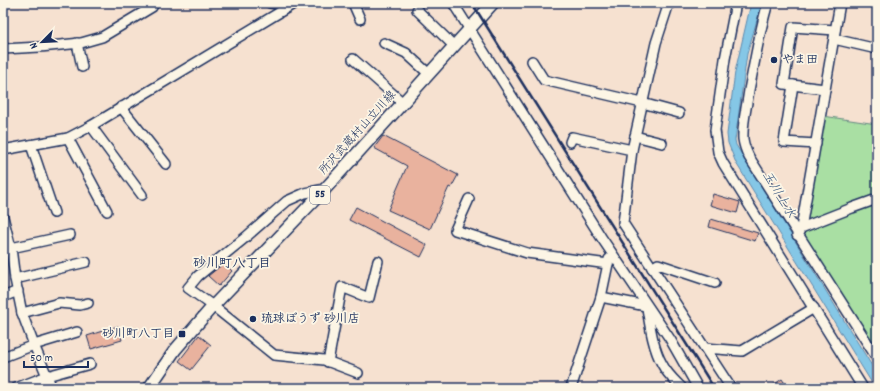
<svg xmlns="http://www.w3.org/2000/svg" width="880" height="391" font-family="Dekko,'Klee One',sans-serif">
  <style>
    .green { fill: #a9dfa3; stroke: #628780 }
    .water { fill: #85c7e6; stroke: #5b8ab0 }
    .building { fill: #e9b29e; stroke: #1b2f5e }
    .lines { fill: none; stroke-linecap: round; stroke-linejoin: round }
    .minor-casing { stroke: #1b2f5e; stroke-width: 12 }
    .major-casing { stroke: #1b2f5e; stroke-width: 14 }
    .minor { stroke: #fcf5e5; stroke-width: 9 }
    .major { stroke: #fcf5e5; stroke-width: 11 }
    .rail { stroke: #1b2f5e; stroke-width: 2.5 }
    .poi-dot { fill: #1b2f5e; stroke: #fcf5e5; stroke-width: 1.5 }
    .labels { text-anchor: middle; dominant-baseline: central; stroke-width: 3.5; stroke-linejoin: round; paint-order: stroke }
    .shield { fill: #fcf5e5; stroke: #5e6a86; stroke-width: 1 }
    .shield-label { font-size: 11px; font-weight: bold; fill: #1b2f5e }
    .poi-label { font-size: 12px; font-weight: bold; fill: #1b2f5e; stroke: #fcf5e5; text-anchor: start }
    .street-label { font-size: 12px; fill: #1b2f5e; stroke: #fcf5e5 }
    .water-label { font-size: 13px; font-style: italic; fill: #365580; stroke: #fcf5e5 }
    .neighbourhood-label { font-size: 13px; font-weight: bold; fill: #1b2f5e; stroke: #fcf5e5 }
  </style>
  <rect width="100%" height="100%" fill="#f6e1d0"/>
  <filter id="ink" filterUnits="userSpaceOnUse"><feTurbulence type="fractalNoise" baseFrequency=".025" numOctaves="2"/><feDisplacementMap in="SourceGraphic" scale="8" xChannelSelector="R" yChannelSelector="G"/><feConvolveMatrix kernelMatrix="1 2 1 2 8 2 1 2 1" color-interpolation-filters="sRGB"/></filter>
  <g filter="url(#ink)">
    <!-- green -->
    <polygon class="green" points="823,116 877,124 877,362 801,235"/>
    <!-- water -->
    <polygon class="water" points="751,3 762,3 747,54 736,133 735,140 736,145 877,374 877,388 875,388 736,163 728,143 727,134 735,72"/>
    <!-- building -->
    <g class="building">
      <polygon points="383,136 458,175 451,188 449,187 430,229 388,210 407,166 374,148"/>
      <polygon points="713,194 740,202 737,213 710,205"/>
      <polygon points="356,207 427,245 421,257 349,220"/>
      <polygon points="711,219 758,233 755,241 709,227"/>
      <polygon points="224,263 232,271 219,286 208,276"/>
      <polygon points="118,326 122,340 91,349 87,336"/>
      <polygon points="199,335 211,345 191,370 179,361"/>
      <polygon points="782,379 788,388 769,388"/>
    </g>
    <g class="lines">
      <!-- minor casing -->
      <g class="minor-casing">
        <g id="minor">
          <polyline points="270,3 291,5"/>
          <polyline points="353,3 360,19"/>
          <polyline points="453,3 601,237 670,339 698,388"/>
          <polyline points="669,3 656,43 632,150 623,223 731,388"/>
          <polyline points="736,3 725,59 715,130 718,152 723,163 863,388"/>
          <path d="M 768,3 C 759,32 755,61 749,90 C 747,106 742,123 743,139 C 744,146 746,151 749,157 L 877,358"/>
          <polyline points="417,10 454,46"/>
          <polyline points="834,39 877,49"/>
          <polyline points="77,43 82,67"/>
          <polyline points="384,43 406,53 429,74"/>
          <polyline points="3,49 40,47 81,43 102,37 152,7 154,3"/>
          <polyline points="353,59 403,103"/>
          <polyline points="532,61 544,80 642,103 679,113"/>
          <polyline points="793,85 784,142 816,144"/>
          <polyline points="825,89 784,84 793,27 835,30"/>
          <polyline points="121,107 166,164"/>
          <polyline points="91,126 142,195"/>
          <polyline points="635,136 662,143"/>
          <polyline points="68,138 107,211"/>
          <polyline points="570,142 572,137 632,150"/>
          <polyline points="31,145 54,213"/>
          <polyline points="3,150 68,138 91,126 295,3"/>
          <polyline points="325,189 305,193 287,201 246,237 198,276 188,288 213,306 274,355 324,360 358,373"/>
          <polyline points="469,199 455,230 527,253 608,264"/>
          <polyline points="3,217 11,248 15,279 22,313 34,345 52,388"/>
          <polyline points="801,228 852,208 877,199"/>
          <polyline points="797,235 801,228 840,3"/>
          <polyline points="11,248 70,235"/>
          <polyline points="652,268 658,264 715,283"/>
          <polyline points="15,279 86,262"/>
          <polyline points="3,297 18,291"/>
          <polyline points="601,297 646,306"/>
          <path d="M 647,308 C 650,326 653,348 662,364 C 667,374 675,381 682,388"/>
          <polyline points="22,313 59,303 80,305 88,303"/>
          <polyline points="705,348 742,351 814,308"/>
          <polyline points="3,357 34,345 77,332"/>
          <polyline points="328,362 342,287 369,298 378,261"/>
          <polyline points="16,388 47,376 90,364"/>
          <polyline points="571,388 601,297 609,259"/>
        </g>
      </g>
      <!-- major casing -->
      <g class="major-casing">
        <polyline id="major" points="149,388 175,350 213,306 325,189 493,3"/>
      </g>
      <!-- minor -->
      <use href="#minor" class="minor"/>
      <!-- major -->
      <use href="#major" class="major"/>
      <!-- rail -->
      <polyline class="rail" points="472,3 714,388"/>
    </g>
  </g>
  <!-- markers -->
  <g class="poi-dot">
    <circle cx="774" cy="60" r="4"/>
    <circle cx="253" cy="319" r="4"/>
    <rect x="178" y="330" width="8" height="8" rx="2"/>
  </g>
  <g class="labels">
    <!-- shield labels -->
    <rect class="shield" x="310" y="186" width="20" height="18" rx="3"/>
    <g class="shield-label">
      <text x="320" y="195">55</text>
    </g>
    <!-- poi labels -->
    <g class="poi-label">
      <text x="782" y="60">やま田</text>
      <text x="261" y="319">琉球ぼうず 砂川店</text>
      <text x="174" y="334" text-anchor="end">砂川町八丁目</text>
    </g>
    <!-- street labels -->
    <g class="street-label">
      <text transform="translate(358 133) rotate(-48)">所沢武蔵村山立川線</text>
    </g>
    <!-- water labels -->
    <g class="water-label">
      <text transform="translate(778 195) rotate(59)">玉川上水</text>
    </g>
    <!-- neighbourhood labels -->
    <g class="neighbourhood-label">
      <text x="232" y="264">砂川町八丁目</text>
    </g>
  </g>
  <!-- margin -->
  <rect width="880" height="391" fill="none" stroke="#fcf5e5" stroke-width="16"/>
  <rect x="8" y="8" width="864" height="375" fill="none" stroke="#1b2f5e" stroke-width="1.5" filter="url(#ink)"/>
  <!-- north arrow -->
  <g transform="translate(42 42) rotate(246)" stroke="#fcf5e5" stroke-width="3" paint-order="stroke">
  <path d="M0-3L7 15L0 10L-7 15Z" fill="#1b2f5e"/>
  <text y="-6" font-size="11" font-weight="bold" text-anchor="middle" fill="#1b2f5e">N</text>
  </g>
  <!-- scale -->
  <path d="M24 361v6h64v-6" fill="none" stroke="#1b2f5e" stroke-width="2"/>
  <text x="30" y="361" font-size="12" fill="#1b2f5e" stroke="#fcf5e5" stroke-width="3" paint-order="stroke">50 m</text>
</svg>
